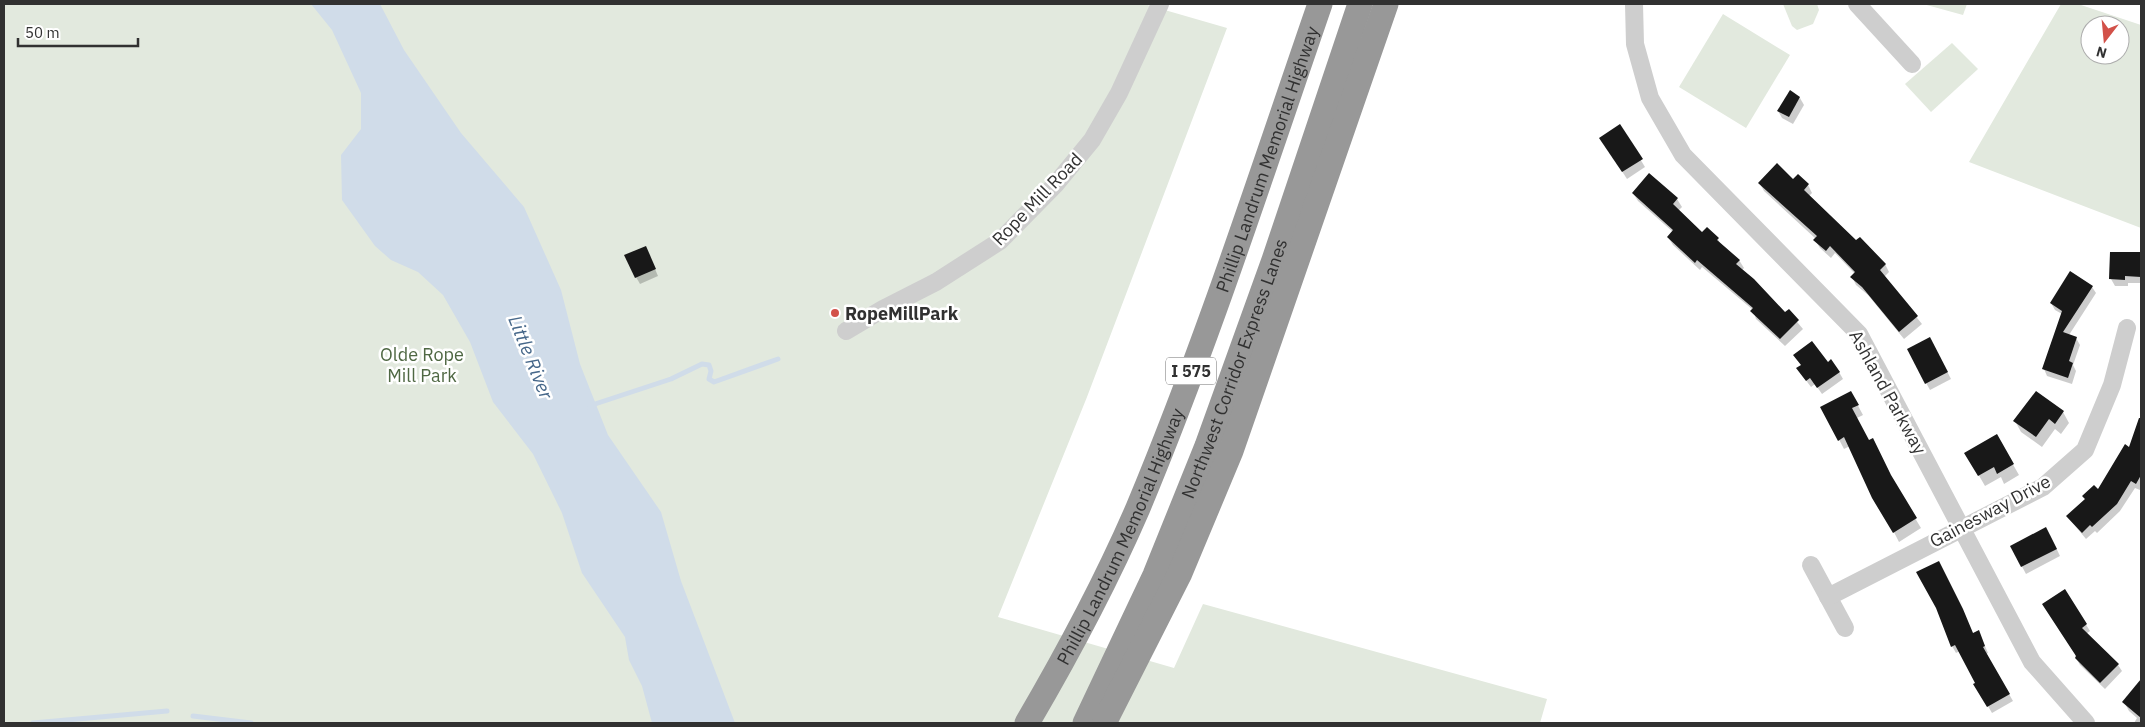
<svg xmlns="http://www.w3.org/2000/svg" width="2145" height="727" font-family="'IBM Plex Sans',sans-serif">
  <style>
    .green { fill: #e2e9de; fill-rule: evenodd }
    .water { fill: #d0dce9 }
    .shadow { fill: #0003 }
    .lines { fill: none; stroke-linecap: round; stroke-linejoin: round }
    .stream { stroke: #d0dce9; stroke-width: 5 }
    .building { fill: #181818 }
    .minor { stroke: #cecece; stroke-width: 18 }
    .highway { stroke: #989898; stroke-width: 25 }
    .poi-dot { fill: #d25149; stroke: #fff; stroke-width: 2 }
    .labels { text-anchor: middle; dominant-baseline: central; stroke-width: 5; stroke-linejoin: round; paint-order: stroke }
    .shield { fill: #fff; stroke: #6f6f6f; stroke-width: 1 }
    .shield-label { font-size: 16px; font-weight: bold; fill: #313131 }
    .street-label { font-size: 18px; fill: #313131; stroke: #fff }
    .poi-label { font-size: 18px; font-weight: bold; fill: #313131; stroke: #fff; text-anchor: start }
    .park-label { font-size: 18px; fill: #4f6843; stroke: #fff }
    .water-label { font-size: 19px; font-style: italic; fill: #47688a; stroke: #fff }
  </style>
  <rect width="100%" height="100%" fill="#fff"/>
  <!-- green -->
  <g class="green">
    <polygon points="4,4 1144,4 1227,28 1087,397 998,617 1174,668 1203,604 1547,699 1540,723 4,723"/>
    <polygon points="1783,4 1817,4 1819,10 1813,24 1797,30 1792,26"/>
    <polygon points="1923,4 1967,4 1963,15"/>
    <path d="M 2061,4 L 2078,4 L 2141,25 L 2141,228 L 1969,162 ZM 2090,25 L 2120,25 L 2120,55 L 2090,55 Z"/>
    <polygon points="1723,14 1790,55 1746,128 1679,87"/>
    <polygon points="1952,43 1978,69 1931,112 1905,84"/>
  </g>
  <!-- water -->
  <polygon class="water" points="311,4 380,4 404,50 461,133 524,207 561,290 580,364 608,435 661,512 681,581 735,723 652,723 642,686 629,660 625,637 582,573 562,513 533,454 493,402 470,342 443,295 418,272 391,260 375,246 342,200 341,155 361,129 361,93 332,30"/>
  <!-- shadow -->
  <g class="shadow">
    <polygon points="1800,98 1804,105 1793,124 1782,118 1778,111"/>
    <polygon points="1620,126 1645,167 1627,179 1605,145"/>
    <polygon points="1793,181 1808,185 1812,193 1809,196 1856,242 1885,264 1889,272 1884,277 1922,324 1904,339 1868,295 1856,285 1852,277 1855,274 1835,253 1831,258 1820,248 1815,240 1816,239 1764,191 1760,184"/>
    <polygon points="1633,193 1677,199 1682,207 1678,211 1702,234 1718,239 1721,245 1739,260 1744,268 1742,270 1785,314 1788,311 1803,329 1785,346 1756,319 1753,310 1702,267 1700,270 1673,245 1668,237 1673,232 1638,201"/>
    <polygon points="2111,253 2141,254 2141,283 2128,283 2128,286 2115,286 2111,279"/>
    <polygon points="649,255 658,276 640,284 636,277"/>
    <polygon points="2092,287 2096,293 2069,335 2076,338 2080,345 2073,365 2076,371 2072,384 2047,376 2044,369 2062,314 2055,310 2051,303"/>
    <polygon points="1934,346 1951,379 1930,390 1908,350"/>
    <polygon points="1827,363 1839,372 1843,379 1822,394 1815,384 1811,387 1802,375 1802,366"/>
    <polygon points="1856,402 1863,415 1857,418 1869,442 1921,528 1899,542 1850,446 1844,449 1822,407"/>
    <polygon points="2063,412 2069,423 2061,434 2055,429 2042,447 2021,432 2015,421"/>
    <polygon points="1996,435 2019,475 2004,484 2001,477 1985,486 1966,453"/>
    <polygon points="2125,446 2141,455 2141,488 2140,490 2135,488 2120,511 2097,533 2095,531 2086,539 2067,516 2098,491"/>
    <polygon points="2050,535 2060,556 2026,574 2011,546"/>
    <polygon points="1942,569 1973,634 1979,632 1988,653 1986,654 2013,701 1992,713 1975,684 1976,683 1960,651 1956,653 1952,646"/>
    <polygon points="2065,591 2090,631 2086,634 2118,665 2122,671 2105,689 2080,665 2076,658"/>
    <polygon points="2140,683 2141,723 2134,723 2137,718 2129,711 2124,702"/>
  </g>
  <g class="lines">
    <!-- stream -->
    <g class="stream">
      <polyline points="590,408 595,404 671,379 702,364 709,365 711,371 709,379 714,382 778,359"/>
      <polyline points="193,716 251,723"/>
      <polyline points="33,723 167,711"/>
    </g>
  </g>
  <!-- building -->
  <g class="building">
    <polygon points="1790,90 1800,97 1789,117 1777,111"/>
    <polygon points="1620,124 1643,159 1622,172 1599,138"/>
    <polygon points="1777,163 1793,179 1798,174 1809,184 1804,190 1856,240 1860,237 1886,264 1880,270 1918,316 1899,332 1862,287 1850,277 1855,272 1830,246 1826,251 1813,240 1817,236 1758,183"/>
    <polygon points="1649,173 1678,198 1673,204 1702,232 1707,227 1719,238 1717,240 1740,260 1736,264 1754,279 1785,312 1789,309 1799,320 1780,339 1750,311 1753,308 1697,260 1695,263 1667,237 1673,230 1632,193"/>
    <polygon points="646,246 656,269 635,278 624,255"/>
    <polygon points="2110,252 2141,252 2141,277 2125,276 2125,280 2109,279"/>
    <polygon points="2070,271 2093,286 2063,332 2077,337 2069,361 2073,363 2068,378 2042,369 2062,311 2050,303"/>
    <polygon points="1930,337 1948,372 1925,384 1907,349"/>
    <polygon points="1812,341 1828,362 1831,359 1840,372 1817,388 1810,378 1806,381 1796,368 1801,365 1793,355"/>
    <polygon points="1851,391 1859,405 1852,408 1869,440 1873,438 1891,475 1917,518 1893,533 1872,498 1844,437 1838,441 1820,407"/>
    <polygon points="2036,391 2064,411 2055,424 2049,419 2036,437 2013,421"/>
    <polygon points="2139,418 2141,418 2141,475 2136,484 2131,481 2117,504 2092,527 2090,525 2082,533 2066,516 2085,499 2082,496 2094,485 2098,489 2125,444 2129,447"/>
    <polygon points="1997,434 2014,464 1997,474 1994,467 1978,476 1964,453"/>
    <polygon points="2046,527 2057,549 2021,567 2010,546"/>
    <polygon points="1939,561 1963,609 1973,633 1979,630 1985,646 1983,647 2010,694 1987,707 1973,684 1975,683 1955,645 1951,647 1936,608 1916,572"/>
    <polygon points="2065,589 2087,624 2082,628 2119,664 2100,683 2075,658 2076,656 2042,604"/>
    <polygon points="2141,679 2141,718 2122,702"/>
  </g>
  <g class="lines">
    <!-- minor -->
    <g class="minor">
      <polyline points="1634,4 1635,44 1650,98 1683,155 1859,334 2032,662 2086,723"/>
      <polyline points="1857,4 1912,64"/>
      <polyline points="846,331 883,309 936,282 1000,241 1055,185 1092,140 1119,93 1160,4"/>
      <polyline points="1811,565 1845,628"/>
      <polyline points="1828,597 2043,487 2085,450 2112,385 2127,328"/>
    </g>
    <!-- highway -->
    <g class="highway">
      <path id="s1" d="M 1027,723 C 1068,653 1106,582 1138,508 C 1207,343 1262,172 1320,4"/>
      <path id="s2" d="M 1085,723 L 1155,575 L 1207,446 L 1274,260 L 1360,4"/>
      <polyline points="1104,723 1180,573 1231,451 1386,4"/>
    </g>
  </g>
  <!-- markers -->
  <circle class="poi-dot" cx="835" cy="313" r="5"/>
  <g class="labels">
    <!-- shield labels -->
    <rect class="shield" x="1166" y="357.5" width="50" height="27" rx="4"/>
    <g class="shield-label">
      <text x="1191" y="371">I 575</text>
    </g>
    <!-- street labels -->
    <g class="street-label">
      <text stroke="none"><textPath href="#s1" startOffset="614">Phillip Landrum Memorial Highway</textPath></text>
      <text transform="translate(1037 199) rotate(-46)">Rope Mill Road</text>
      <text stroke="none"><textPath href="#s2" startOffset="385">Northwest Corridor Express Lanes</textPath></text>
      <text transform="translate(1888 392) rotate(61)">Ashland Parkway</text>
      <text transform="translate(1990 511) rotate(-28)">Gainesway Drive</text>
      <text stroke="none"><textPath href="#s1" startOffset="209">Phillip Landrum Memorial Highway</textPath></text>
    </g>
    <!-- poi labels -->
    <g class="poi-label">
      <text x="845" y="313">RopeMillPark</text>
    </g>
    <!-- park labels -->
    <g class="park-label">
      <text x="422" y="354">Olde Rope<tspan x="422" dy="21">Mill Park</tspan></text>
    </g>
    <!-- water labels -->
    <g class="water-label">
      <text transform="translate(531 357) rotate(68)">Little River</text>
    </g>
  </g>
  <!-- border -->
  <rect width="2145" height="727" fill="none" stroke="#313131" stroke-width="10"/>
  <!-- north arrow -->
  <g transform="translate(2105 40) rotate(196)"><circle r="24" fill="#ffffff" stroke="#adadad"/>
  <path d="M0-4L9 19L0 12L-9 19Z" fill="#d25149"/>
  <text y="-8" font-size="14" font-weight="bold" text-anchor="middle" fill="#313131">N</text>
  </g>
  <!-- scale -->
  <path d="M18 38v8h120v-8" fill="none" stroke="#313131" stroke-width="2.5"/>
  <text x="25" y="38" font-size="15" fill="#313131" stroke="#ffffff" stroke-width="4" paint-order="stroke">50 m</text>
</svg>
